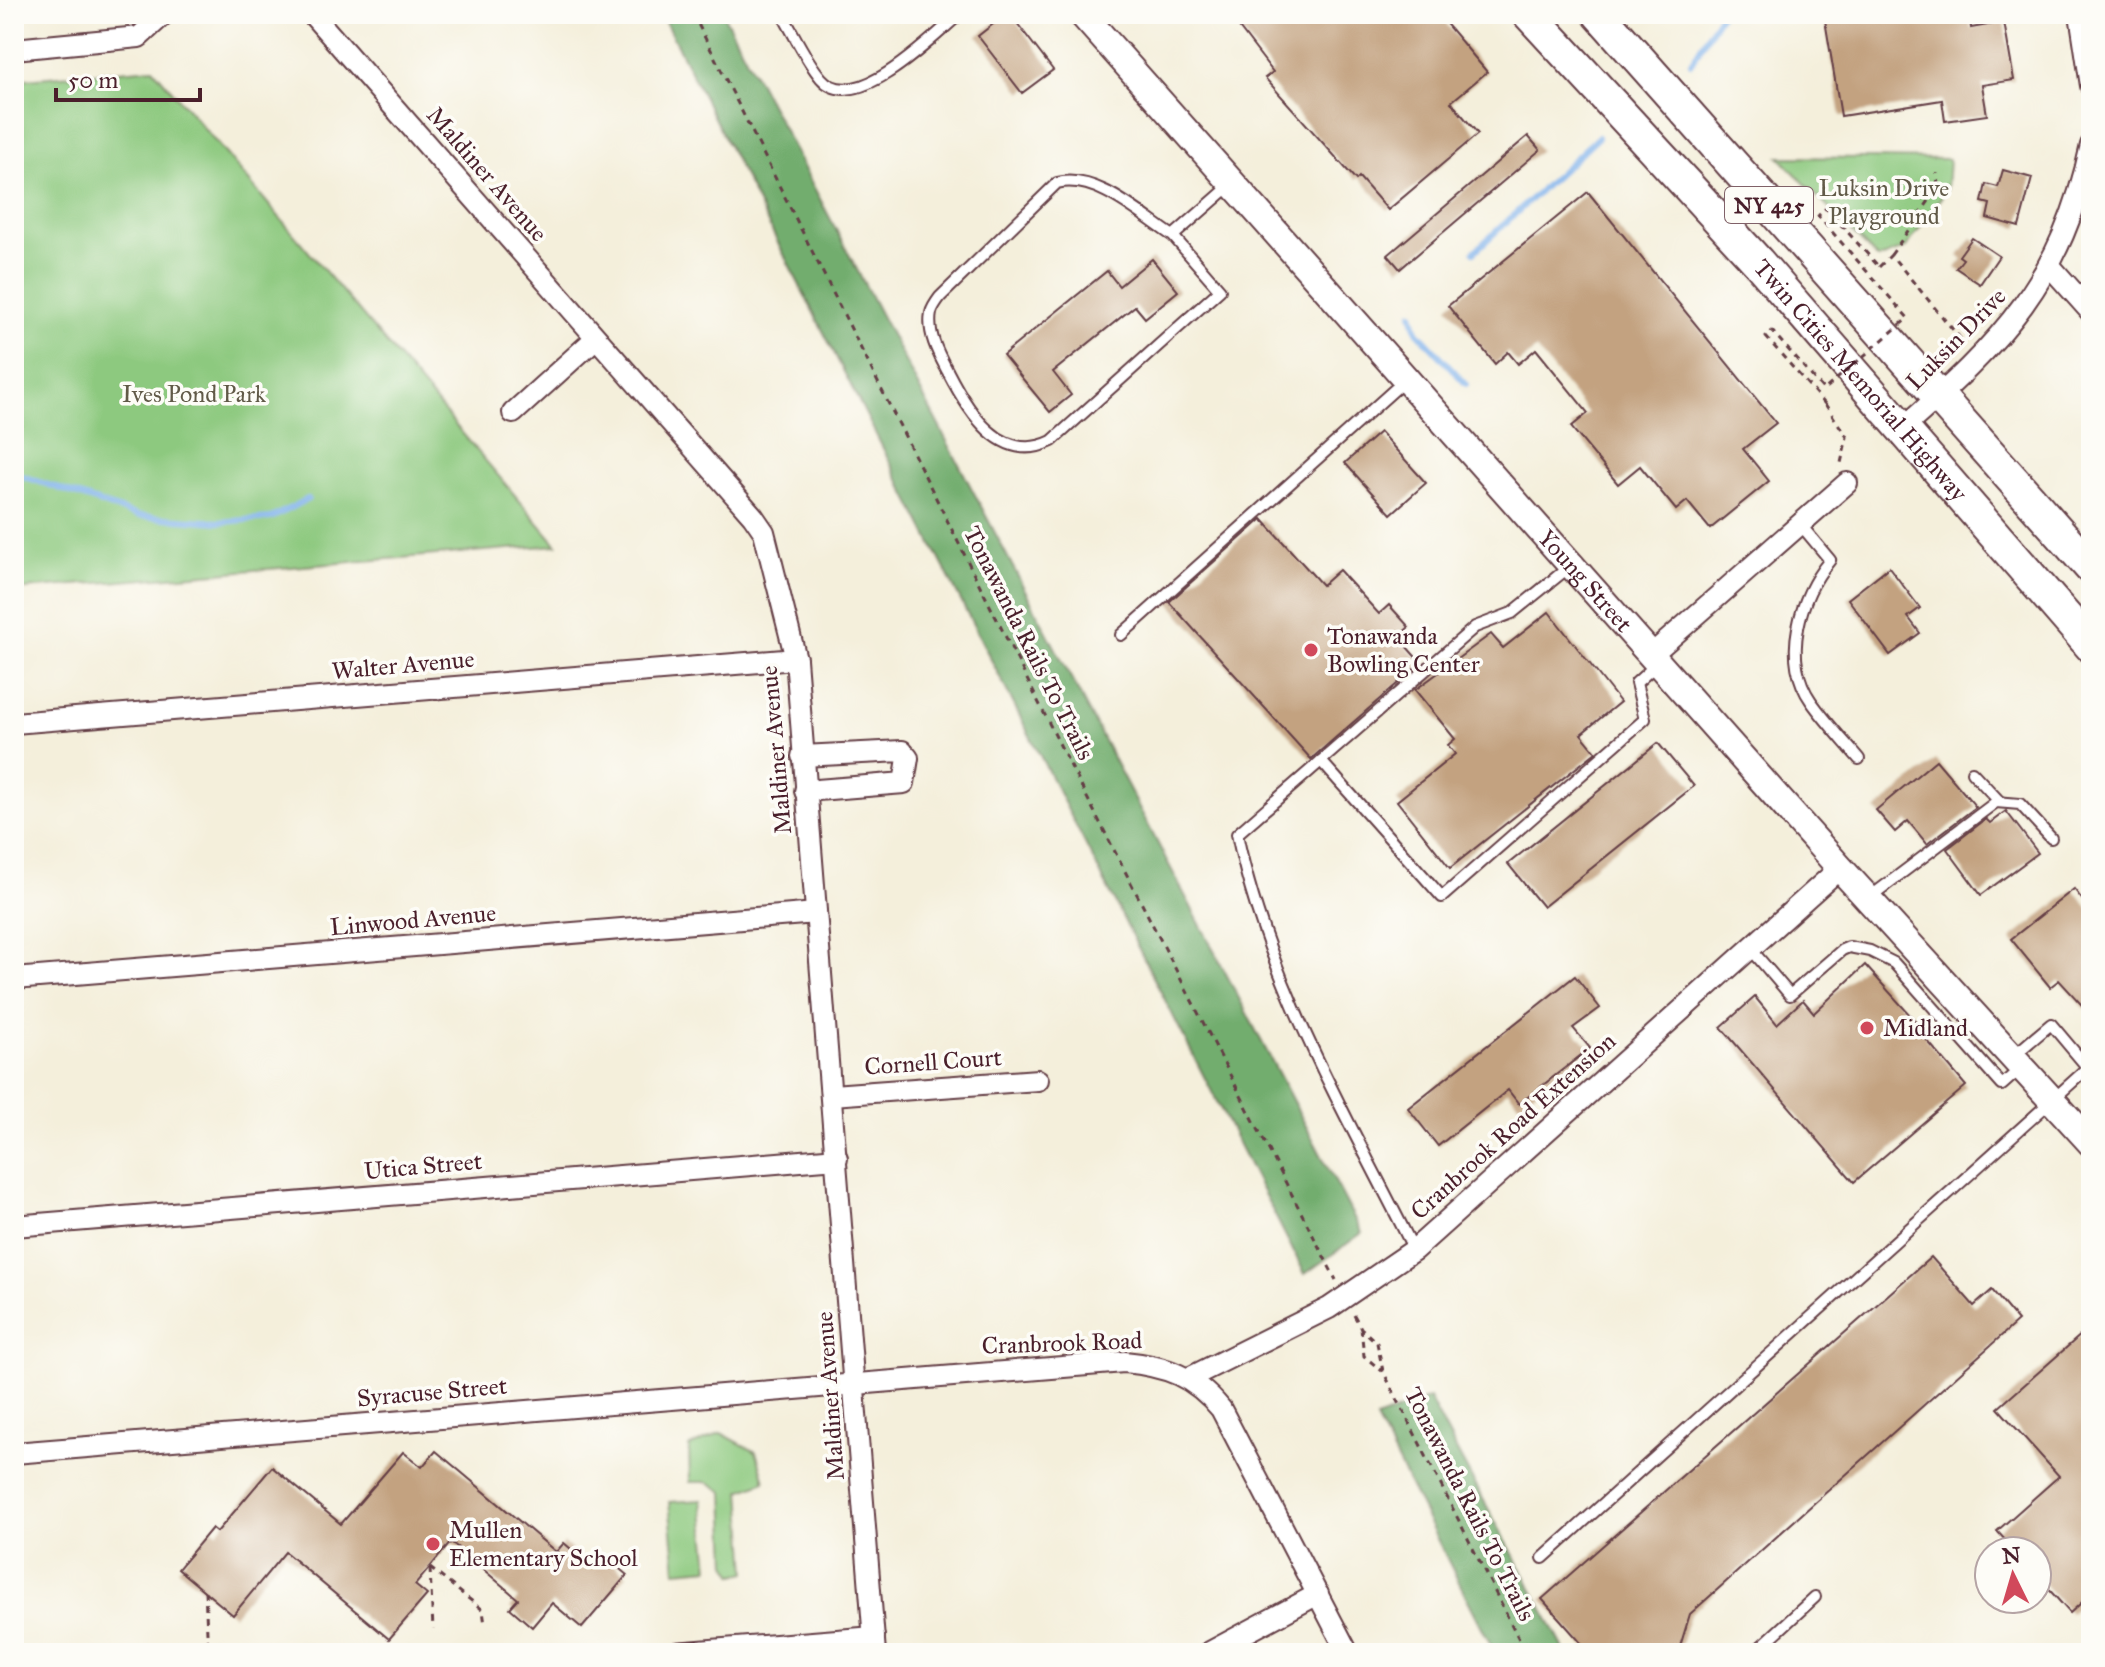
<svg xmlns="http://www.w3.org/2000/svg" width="2105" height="1667" font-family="'IM FELL Great Primer',serif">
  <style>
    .green { fill: #8dc97f; stroke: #6c7455; stroke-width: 2 }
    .forest { fill: #72ad6e; stroke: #5e664c; stroke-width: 2 }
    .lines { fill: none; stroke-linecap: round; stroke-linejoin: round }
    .stream { stroke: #7eb1eb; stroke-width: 6 }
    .building { fill: #c3a280 }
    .service-casing { stroke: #643e45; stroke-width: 14 }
    .minor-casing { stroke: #643e45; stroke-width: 24 }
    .tertiary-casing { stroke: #643e45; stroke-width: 30 }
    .primary-casing { stroke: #643e45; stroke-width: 36 }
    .path { stroke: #643e45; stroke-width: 3; stroke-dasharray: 6 6; stroke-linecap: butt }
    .service { stroke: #fff; stroke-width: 10 }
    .minor { stroke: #fff; stroke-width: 20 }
    .tertiary { stroke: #fff; stroke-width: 26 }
    .primary { stroke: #fff; stroke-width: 32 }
    .path-bridge { stroke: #643e45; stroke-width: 3; stroke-dasharray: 6 6; stroke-linecap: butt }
    .poi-dot { fill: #d1495b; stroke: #fdfcf7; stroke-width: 3 }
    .labels { text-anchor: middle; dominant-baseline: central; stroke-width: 7; stroke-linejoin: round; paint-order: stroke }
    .shield { fill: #fdfcf7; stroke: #806168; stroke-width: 2 }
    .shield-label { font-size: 22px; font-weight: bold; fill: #4a1f2b }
    .street-label { font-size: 24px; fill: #4a1f2b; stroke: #fdfcf7 }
    .park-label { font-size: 24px; fill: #615a48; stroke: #fdfcf7 }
    .poi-label { font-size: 24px; fill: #4a1f2b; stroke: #fdfcf7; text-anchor: start }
  </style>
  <rect width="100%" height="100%" fill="#fdfcf7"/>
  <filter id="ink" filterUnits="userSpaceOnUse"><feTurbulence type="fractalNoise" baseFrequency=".0125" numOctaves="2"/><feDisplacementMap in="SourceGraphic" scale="16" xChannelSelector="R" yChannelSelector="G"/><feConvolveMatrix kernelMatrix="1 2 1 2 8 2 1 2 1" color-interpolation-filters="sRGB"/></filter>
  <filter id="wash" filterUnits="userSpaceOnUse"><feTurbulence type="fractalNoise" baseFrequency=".006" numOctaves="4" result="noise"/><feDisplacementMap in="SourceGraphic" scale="32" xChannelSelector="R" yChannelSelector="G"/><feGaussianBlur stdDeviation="1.8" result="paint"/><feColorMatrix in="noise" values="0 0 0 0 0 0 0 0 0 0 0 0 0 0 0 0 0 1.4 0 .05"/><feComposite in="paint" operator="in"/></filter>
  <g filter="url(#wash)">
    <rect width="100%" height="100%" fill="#f4efdb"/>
    <!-- green -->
    <g class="green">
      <polygon points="153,68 557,545 14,590 14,80"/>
      <polygon points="1779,157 1949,159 1947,189 1906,248 1878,259"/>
      <polygon points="721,1433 756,1452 765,1481 741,1491 747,1572 734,1575 727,1564 724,1492 708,1482 690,1482 689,1447"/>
      <polygon points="702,1500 709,1568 676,1571 669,1502"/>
    </g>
    <!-- forest -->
    <g class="forest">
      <polygon points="661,14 723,14 1362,1233 1305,1274"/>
      <path d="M 1429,1398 C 1473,1484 1522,1567 1566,1653 L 1495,1653 L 1376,1419 Z"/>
    </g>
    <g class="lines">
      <!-- stream -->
      <g class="stream">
        <polyline points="1691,63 1721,14"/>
        <polyline points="1474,252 1598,137"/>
        <polyline points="1412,313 1417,331 1466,384"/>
        <polyline points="14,473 138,516 219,522 271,518 308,499"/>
      </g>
    </g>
    <g id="blocks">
      <!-- building -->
      <g class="building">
        <polygon points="1006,14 1010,14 1053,70 1022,93 978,36"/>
        <polygon points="1251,14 1438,14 1487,72 1451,102 1478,134 1388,210 1359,177 1356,180 1265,78 1273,72 1237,25"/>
        <polygon points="1824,14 1901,14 1903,23 1969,14 1971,28 2004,22 2014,80 1982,85 1987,115 1945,121 1942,100 1841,116"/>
        <polygon points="1528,136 1540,150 1400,269 1388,255"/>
        <polygon points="2003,170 2032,178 2019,227 1987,218 1990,204 1982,202 1986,184 1998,187"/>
        <polygon points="1588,192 1776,423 1743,449 1769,481 1710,529 1687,501 1676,510 1640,466 1618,484 1571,427 1588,413 1536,349 1518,364 1508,352 1495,364 1448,306"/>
        <polygon points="1972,238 1999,256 1980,284 1956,268 1963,259 1959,256"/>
        <polygon points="1152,259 1178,291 1145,318 1135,306 1053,372 1071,395 1050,412 1003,355 1107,271 1119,286"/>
        <polygon points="1380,432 1426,483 1391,514 1345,463"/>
        <polygon points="1262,519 1322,585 1339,570 1379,614 1389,605 1409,627 1398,637 1421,663 1311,759 1169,602"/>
        <polygon points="1889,567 1920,608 1908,617 1920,633 1890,655 1848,599"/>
        <polygon points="1549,612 1620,702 1581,734 1596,752 1450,868 1397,801 1455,754 1448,745 1455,739 1415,690 1491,634 1503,648"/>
        <polygon points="1658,743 1694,786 1543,907 1508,864"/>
        <polygon points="1936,760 1976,807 1927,844 1908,821 1895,832 1876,810"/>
        <polygon points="2006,811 2038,853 1981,895 1947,849 1986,819 1990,823"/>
        <polygon points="2074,889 2091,911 2091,1015 2059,980 2050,987 2011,939"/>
        <polygon points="1865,965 1928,1035 1925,1038 1966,1086 1854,1182 1721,1027 1755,997 1777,1024 1803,1000 1814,1013"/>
        <polygon points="1575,976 1600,1008 1573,1028 1590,1048 1519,1104 1508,1090 1438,1146 1408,1108"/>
        <polygon points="1931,1257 1974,1306 1992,1290 2018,1321 1690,1614 1678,1653 1590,1653 1542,1599"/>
        <polygon points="2091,1326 2091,1594 2070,1613 2037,1576 2037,1551 2015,1551 1997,1531 2059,1476 1998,1408"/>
        <polygon points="436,1451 556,1552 564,1543 592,1567 603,1555 627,1575 582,1628 552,1603 532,1627 510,1608 518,1599 451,1542 415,1585 427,1595 389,1639 285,1552 233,1615 178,1569 212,1528 217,1532 272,1467 341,1524 403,1452 422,1467"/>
      </g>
    </g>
  </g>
  <g filter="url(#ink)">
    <use href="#blocks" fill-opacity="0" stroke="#643e45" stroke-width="2"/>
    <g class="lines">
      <!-- service casing -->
      <g class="service-casing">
        <g id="service">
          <path d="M 782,14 C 794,34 805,59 821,78 C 855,118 933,36 960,14"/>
          <path d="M 1173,236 C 1142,216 1097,173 1057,183 L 940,297 C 937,301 932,308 931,313 C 927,334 939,355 948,372 C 968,411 1001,466 1052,441 L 1220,290 L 1173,236 L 1231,185"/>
          <path d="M 1800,524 L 1830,560 C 1800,596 1781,658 1811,701 C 1825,721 1843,740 1859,759"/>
          <polyline points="1121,635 1404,381"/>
          <polyline points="1321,761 1442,897 1645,719 1636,683 1658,663"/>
          <polyline points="1972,772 1999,801"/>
          <polyline points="1870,897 1996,802 2020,804 2051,838"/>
          <polyline points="1750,948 1790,995 1842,950 1849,947 1870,951 1894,963 2002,1085 2020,1069"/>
          <path d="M 1414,1250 C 1347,1116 1267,981 1237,834 L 1475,627 L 1512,613 L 1569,567"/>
          <polyline points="1543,1558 2088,1068 2051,1024 2012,1057"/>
          <polyline points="1754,1653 1815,1597"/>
        </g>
      </g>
      <!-- minor casing -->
      <g class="minor-casing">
        <g id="minor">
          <polyline points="312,14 753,516 764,532 796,659 875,1653"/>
          <polyline points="2080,14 2091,86"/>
          <polyline points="14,49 139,37 164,14"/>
          <polyline points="2050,266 2091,312"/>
          <polyline points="513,413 596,338"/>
          <path d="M 1901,430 C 2002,341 2062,281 2091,145"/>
          <polyline points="1651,655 1847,483"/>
          <polyline points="14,723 796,659"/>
          <polyline points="802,756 902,751 908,758 904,783 805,791"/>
          <polyline points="14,979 816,913"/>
          <polyline points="832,1095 1038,1080"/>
          <polyline points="14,1226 837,1158"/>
          <polyline points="1189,1378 1329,1308 1414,1250 1840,868"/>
          <path d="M 14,1453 L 1124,1362 C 1166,1366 1194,1376 1221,1409 L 1348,1653"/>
          <polyline points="674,1653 874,1637"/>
          <polyline points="1208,1653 1318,1594"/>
        </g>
      </g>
      <!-- tertiary casing -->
      <g class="tertiary-casing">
        <g id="tertiary">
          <path id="s1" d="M 1082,14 L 1840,868 L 2091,1143"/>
        </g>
      </g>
      <!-- primary casing -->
      <g class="primary-casing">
        <g id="primary">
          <path id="s2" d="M 1529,14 L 1758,262 L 2091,646"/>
          <polyline points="1599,14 2091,568"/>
        </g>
      </g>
      <!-- path -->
      <g class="path">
        <polyline points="693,14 1063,751 1336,1280"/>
        <polyline points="1891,255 1938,188 1937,173"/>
        <polyline points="1879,267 1891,255 1964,343"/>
        <polyline points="1825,404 1847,437 1841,463"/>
        <polyline points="1354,1315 1361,1328 1377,1343 1383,1371 1526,1653"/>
        <polyline points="1361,1328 1364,1356 1382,1371"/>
        <polyline points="430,1568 483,1610 485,1625"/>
        <polyline points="430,1569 433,1629"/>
        <polyline points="205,1591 208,1653"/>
      </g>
      <!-- service -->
      <use href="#service" class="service"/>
      <!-- minor -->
      <use href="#minor" class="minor"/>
      <!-- tertiary -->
      <use href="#tertiary" class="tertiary"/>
      <!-- primary -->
      <use href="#primary" class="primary"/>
      <!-- path-bridge -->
      <polyline class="path-bridge" points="1825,404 1766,337 1772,331 1824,390 1908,318 1818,216 1826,208 1879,267"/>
    </g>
  </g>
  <!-- markers -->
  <g class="poi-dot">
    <circle cx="1311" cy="650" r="8"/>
    <circle cx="1867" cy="1028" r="8"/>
    <circle cx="433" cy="1544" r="8"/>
  </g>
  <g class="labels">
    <!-- shield labels -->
    <rect class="shield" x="1725" y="187" width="88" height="36" rx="6"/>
    <g class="shield-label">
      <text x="1769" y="205">NY 425</text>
    </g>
    <!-- street labels -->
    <g class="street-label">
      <text transform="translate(487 174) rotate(49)">Maldiner Avenue</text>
      <text transform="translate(1956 339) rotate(-46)">Luksin Drive</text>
      <text stroke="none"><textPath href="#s2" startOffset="494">Twin Cities Memorial Highway</textPath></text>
      <text stroke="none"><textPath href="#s1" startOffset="758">Young Street</textPath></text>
      <text transform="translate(1029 643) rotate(63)">Tonawanda Rails To Trails</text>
      <text transform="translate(403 665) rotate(-5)">Walter Avenue</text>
      <text transform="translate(776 750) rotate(-95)">Maldiner Avenue</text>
      <text transform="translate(413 920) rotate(-5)">Linwood Avenue</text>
      <text transform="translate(933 1062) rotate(-4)">Cornell Court</text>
      <text transform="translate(1513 1126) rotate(-42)">Cranbrook Road Extension</text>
      <text transform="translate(423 1166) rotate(-5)">Utica Street</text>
      <text transform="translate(1062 1343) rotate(-2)">Cranbrook Road</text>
      <text transform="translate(432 1392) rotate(-5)">Syracuse Street</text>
      <text transform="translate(830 1396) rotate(-94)">Maldiner Avenue</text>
      <text transform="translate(1470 1504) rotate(63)">Tonawanda Rails To Trails</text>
    </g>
    <!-- park labels -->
    <g class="park-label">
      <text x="1884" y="188">Luksin Drive<tspan x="1884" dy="28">Playground</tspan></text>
      <text x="194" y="394">Ives Pond Park</text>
    </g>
    <!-- poi labels -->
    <g class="poi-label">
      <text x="1327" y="636">Tonawanda<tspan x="1327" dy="28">Bowling Center</tspan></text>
      <text x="1883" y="1028">Midland</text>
      <text x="449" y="1530">Mullen<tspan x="449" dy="28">Elementary School</tspan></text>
    </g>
  </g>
  <!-- margin -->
  <rect width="2105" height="1667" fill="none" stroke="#fdfcf7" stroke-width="48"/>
  <!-- north arrow -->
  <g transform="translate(2013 1575) rotate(355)"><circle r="38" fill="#fdfcf7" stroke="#b5a4a5" stroke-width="2"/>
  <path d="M0-6L14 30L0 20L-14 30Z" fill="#d1495b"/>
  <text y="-12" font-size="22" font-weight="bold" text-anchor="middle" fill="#4a1f2b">N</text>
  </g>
  <!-- scale -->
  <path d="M56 88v12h144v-12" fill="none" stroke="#4a1f2b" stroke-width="4"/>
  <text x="68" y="88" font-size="24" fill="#4a1f2b" stroke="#fdfcf7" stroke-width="6" paint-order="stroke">50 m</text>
</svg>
